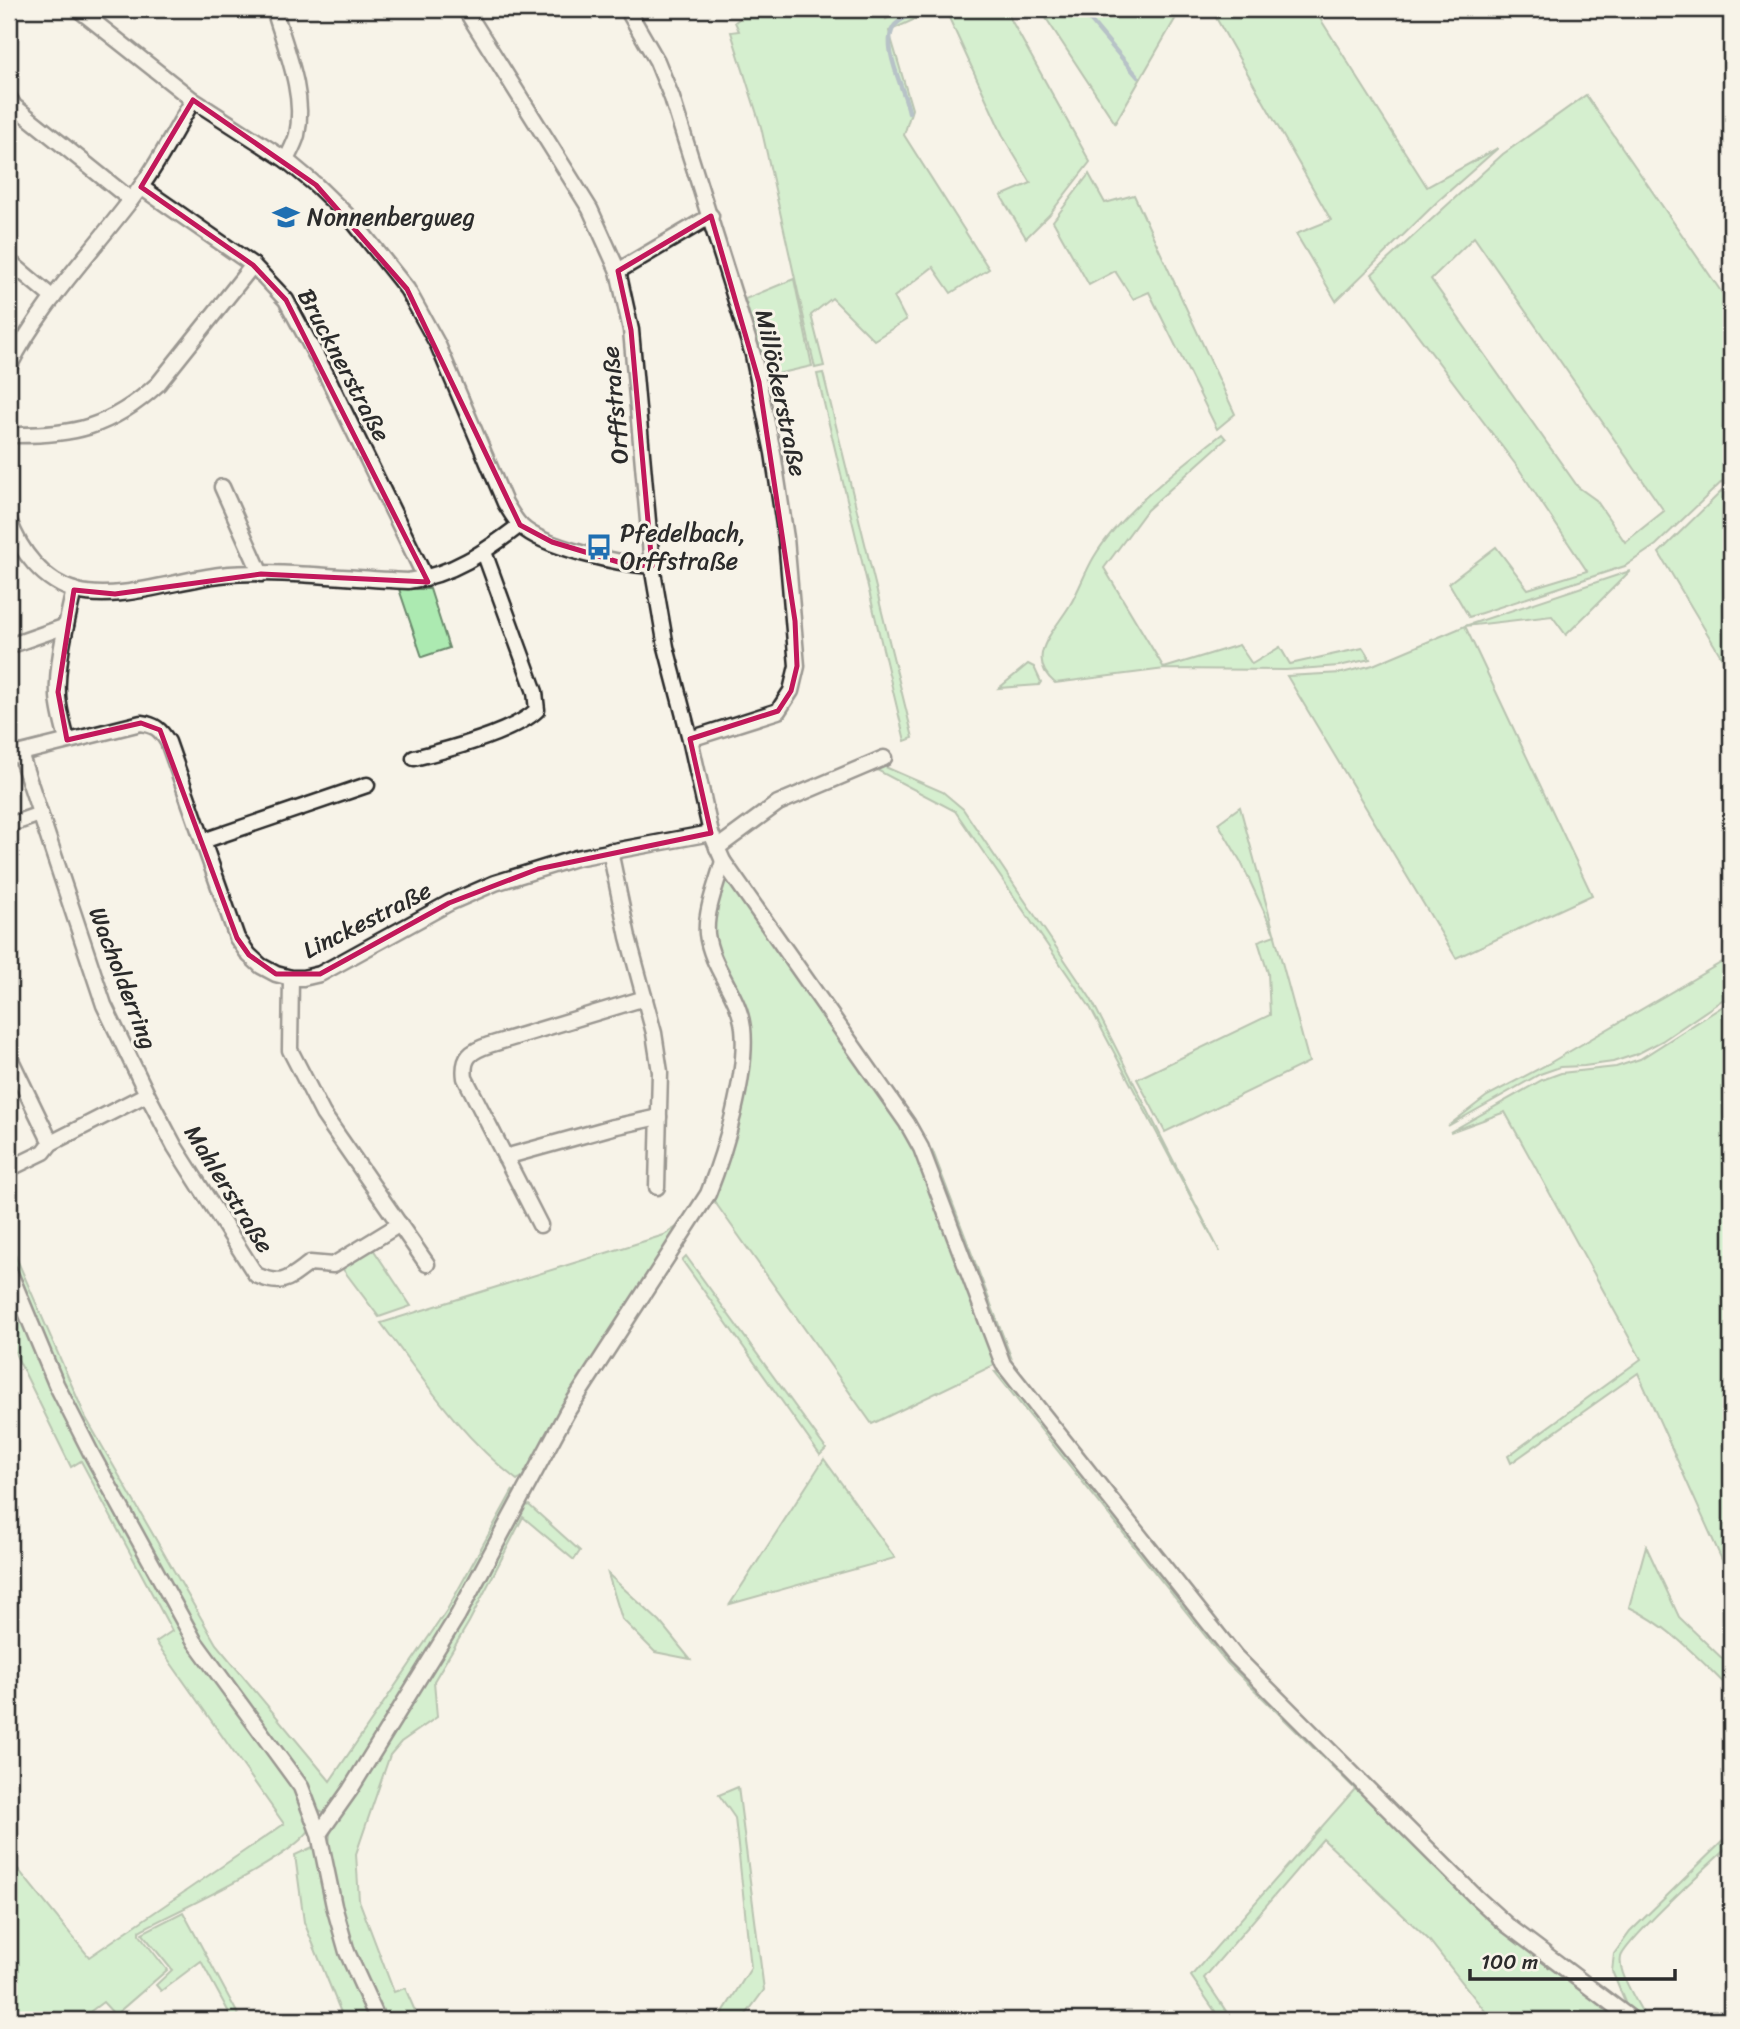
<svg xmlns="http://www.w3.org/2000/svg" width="1740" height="2029" font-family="Sriracha,sans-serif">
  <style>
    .green { fill: #aceab1; stroke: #6c8a6e; stroke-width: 2; fill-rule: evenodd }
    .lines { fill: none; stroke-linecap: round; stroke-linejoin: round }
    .stream { stroke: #67879f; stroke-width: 4.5 }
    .street-casing { stroke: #2b2b2b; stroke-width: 19 }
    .street { stroke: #f7f3e8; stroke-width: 14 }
    .marked { fill: none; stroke: #c2185b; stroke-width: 5; stroke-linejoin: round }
    .labels { text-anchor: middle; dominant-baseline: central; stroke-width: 6; stroke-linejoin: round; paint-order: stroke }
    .poi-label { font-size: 24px; fill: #2b2b2b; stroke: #f7f3e8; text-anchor: start }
    .street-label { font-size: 24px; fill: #2b2b2b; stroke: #f7f3e8 }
  </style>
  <rect width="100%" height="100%" fill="#f7f3e8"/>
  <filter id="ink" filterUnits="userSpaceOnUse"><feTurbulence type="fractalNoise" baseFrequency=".0143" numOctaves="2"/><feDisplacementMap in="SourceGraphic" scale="14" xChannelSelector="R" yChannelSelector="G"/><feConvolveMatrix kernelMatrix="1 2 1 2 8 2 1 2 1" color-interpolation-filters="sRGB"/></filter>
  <g filter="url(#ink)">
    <!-- green -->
    <g class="green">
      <polygon points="752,9 882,9 886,19 905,9 937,9 889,31 912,109 904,135 989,269 951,293 933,267 894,297 906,320 874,340 832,298 811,315 824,366 815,368 761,127 731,32 739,31 735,22"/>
      <polygon points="945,9 1005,9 1090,162 1049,215 1026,238 1001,196 1031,183 1004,138"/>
      <polygon points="1040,9 1174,9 1178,14 1115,123"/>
      <polygon points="1211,9 1314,9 1427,187 1498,148 1438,201 1336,301 1296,234 1331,220"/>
      <path d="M 1586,95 L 1731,306 L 1731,473 L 1656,545 L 1625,566 L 1469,617 L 1449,583 L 1496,547 L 1528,589 L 1587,571 L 1519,469 L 1372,274 L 1503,154 ZM 1474,237 L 1664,511 L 1625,542 L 1596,500 L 1578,487 L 1431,279 Z"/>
      <polygon points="1089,174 1105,203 1134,195 1235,414 1217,429 1149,292 1133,299 1115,271 1089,285 1053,221"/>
      <polygon points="794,279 812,366 768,376 745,299"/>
      <polygon points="823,373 913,738 905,741 817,374"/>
      <path d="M 1222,434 L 1226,439 L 1147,510 L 1104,568 L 1164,668 L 1239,645 L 1252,664 L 1280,647 L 1290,664 L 1363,648 L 1370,659 L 1339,666 L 1286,670 L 1165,669 L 1055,683 C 1024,657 1054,632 1070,605 C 1079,590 1085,572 1094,557 C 1120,513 1182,465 1222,434 Z"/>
      <polygon points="1731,482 1731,673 1659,553"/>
      <polygon points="1630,571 1566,635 1552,616 1465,626 1592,895 1456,958 1287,676 1342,673 1373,665 1465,626"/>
      <polygon points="399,589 430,589 449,648 422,657"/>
      <polygon points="1028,664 1034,667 1041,682 1039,685 999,688"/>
      <polygon points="883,766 943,792 963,809 1091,999 1220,1252 1090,1007 955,811 873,768"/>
      <polygon points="1240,807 1309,1062 1165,1132 1137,1079 1270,1015 1268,973 1258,941 1275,935 1241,862 1218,823"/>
      <polygon points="724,874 904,1124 998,1358 994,1365 872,1424 712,1198 728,1162 748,1055 713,932 715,909"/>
      <polygon points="1731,957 1731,994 1662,1041 1637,1054 1613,1062 1584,1066 1560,1067 1540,1074 1448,1126 1487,1096 1548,1064"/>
      <polygon points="1731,1001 1731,1580 1638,1373 1511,1463 1508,1456 1641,1359 1505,1112 1450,1132 1542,1080 1561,1073 1616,1067 1640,1059"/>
      <polygon points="932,1149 1011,1357 999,1348 936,1174"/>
      <path d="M 689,1219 L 527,1475 L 517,1480 C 461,1437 423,1379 381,1323 L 664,1235 Z"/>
      <polygon points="9,1241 86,1418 216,1644 330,1781 447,1610 513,1490 513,1502 453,1615 331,1809 323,1812 317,1809 305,1786 201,1642 95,1450 61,1380 9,1255"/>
      <polygon points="371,1246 411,1306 379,1317 342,1268"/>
      <polygon points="686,1256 826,1449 820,1455 682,1260"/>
      <path d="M 9,1283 L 87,1457 L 297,1791 L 311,1827 C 297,1857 174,1912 139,1931 L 139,1934 L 167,1970 L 115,2015 L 103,2002 L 79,2020 L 9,2020 L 9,1858 L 89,1957 L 284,1824 L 156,1642 L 172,1631 L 81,1461 L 71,1467 L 9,1341 Z"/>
      <polygon points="995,1372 1004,1373 1233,1659 1357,1785 1355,1789 1361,1794 1366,1795 1625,2020 1492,2020 1429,1940 1323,1839 1204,1978 1232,2020 1221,2020 1191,1976 1355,1789 1227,1663"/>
      <polygon points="824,1459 895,1558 730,1604"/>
      <path d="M 529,1505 L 580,1551 L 574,1560 L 523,1517 L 469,1622 L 434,1681 L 437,1717 L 401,1742 L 390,1755 L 356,1854 L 359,1900 L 394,1992 L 405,1988 L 419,2020 L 384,2020 C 363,1973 343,1928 334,1877 C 331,1859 327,1846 331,1829 L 462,1616 L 522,1507 Z"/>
      <path d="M 1646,1546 L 1679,1617 L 1731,1667 L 1731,1690 C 1698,1658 1671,1627 1629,1607 Z"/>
      <polygon points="608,1574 660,1622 690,1659 655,1652 622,1619"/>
      <polygon points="738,1787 764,1990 742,2020 718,2020 751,1968 735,1818 719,1795"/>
      <path d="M 1731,1833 L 1731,1844 C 1713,1861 1626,1940 1621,1957 C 1617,1972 1638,2003 1645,2017 L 1629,2012 L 1612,1971 L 1614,1954 L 1630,1932 Z"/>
      <polygon points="317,1845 371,2020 344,2020 304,1922 295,1855"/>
      <polygon points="183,1912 241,2020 233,2020 201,1961 161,1991 156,1985 172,1970 142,1933"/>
    </g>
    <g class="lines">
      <!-- stream -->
      <g class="stream">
        <polyline points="1075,9 1090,20 1138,77"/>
        <path d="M 909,112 C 905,90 879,44 895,25 C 902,17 916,13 925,9"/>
      </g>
      <!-- street casing -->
      <g class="street-casing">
        <g id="street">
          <path d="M 78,9 L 193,100 L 286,160 L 316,185 L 352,220 L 407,289 L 438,345 L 505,503 C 510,511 515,520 521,526 C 544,548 620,564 652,566"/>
          <path d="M 274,9 C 285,47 306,94 297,135 C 295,143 290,152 286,160"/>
          <polyline points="465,9 590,209 618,271 631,330 652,566 666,647 690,739 711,833 723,861 907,1123 921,1148 1003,1364 1235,1656 1476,1897 1507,1925 1633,2020"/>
          <polyline points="627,9 657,61 672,98 753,355 773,453 786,538 797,666 791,691 778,711 690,739"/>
          <polyline points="9,97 14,106 131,200"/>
          <polyline points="141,187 253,265 286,300 325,372 426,579"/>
          <polyline points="9,261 53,298"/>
          <polyline points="618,271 711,216"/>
          <path d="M 9,367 C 42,301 96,248 140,188 C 160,161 176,129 193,100"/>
          <path d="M 9,435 C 73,436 110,428 158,384 L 253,265"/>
          <polyline points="222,487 261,574"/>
          <path d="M 9,520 C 20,551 43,582 77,591 C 117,602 177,580 220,575 C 279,569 348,579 408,581 C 452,575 485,552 520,525"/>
          <polyline points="9,646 66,626"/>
          <path d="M 67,740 C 63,725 59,711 58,696 C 56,665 67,621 74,590"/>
          <path d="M 9,756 L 141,723 C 155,725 160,729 168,742 L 237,938 L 249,955 L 261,966 L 276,974 L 291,978 L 303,978 L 320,974 L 449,903 L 495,883 L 576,858 L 711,833"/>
          <path d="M 414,758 C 447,750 513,733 537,710 L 535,692 L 484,552"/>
          <polyline points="9,825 40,814"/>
          <polyline points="203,841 367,785"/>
          <polyline points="717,848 778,803 884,758"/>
          <polyline points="610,851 628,937 654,1033 660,1072 657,1187"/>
          <polyline points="291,978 290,1050 323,1114 427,1264"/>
          <polyline points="9,1056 51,1143"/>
          <path d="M 147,1094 L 175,1147 L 256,1275 C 283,1287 288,1279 310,1263 L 333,1265 L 400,1224"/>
          <polyline points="505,1157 613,1127 659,1117"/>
          <polyline points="9,1169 44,1152 51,1143 147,1094 104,1005 20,753"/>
          <path d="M 540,1225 L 465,1078 C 462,1057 471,1051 489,1045 L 645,998"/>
          <polyline points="9,1271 56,1384 91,1453 195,1642 301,1787 319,1834 334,1906 347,1952 378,2020"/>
          <path d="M 319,1834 L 350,1790 L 458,1615 L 567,1412 L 708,1194 C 725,1151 748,1074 743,1028 C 739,994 711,968 707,934 C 705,911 717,883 723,861"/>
        </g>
      </g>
      <!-- street -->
      <use href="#street" class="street"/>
    </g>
  </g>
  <!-- marked area -->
  <path d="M0 0H1740V2029H0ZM 193,100 L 316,185 L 407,289 L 520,525 L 552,542 L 625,564 L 652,566 L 631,330 L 618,271 L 711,216 L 759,382 L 795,621 L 797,666 L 791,691 L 778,711 L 690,739 L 711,833 L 538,869 L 449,903 L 320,974 L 276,974 L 249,955 L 237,938 L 160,730 L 141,723 L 67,740 L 58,692 L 74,590 L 115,594 L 261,574 L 428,582 L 286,300 L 253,265 L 141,187 Z" fill="#f7f3e8" fill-opacity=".55" fill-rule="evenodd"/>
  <path class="marked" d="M 193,100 L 316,185 L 407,289 L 520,525 L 552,542 L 625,564 L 652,566 L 631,330 L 618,271 L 711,216 L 759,382 L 795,621 L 797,666 L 791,691 L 778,711 L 690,739 L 711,833 L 538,869 L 449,903 L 320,974 L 276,974 L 249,955 L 237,938 L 160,730 L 141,723 L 67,740 L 58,692 L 74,590 L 115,594 L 261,574 L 428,582 L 286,300 L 253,265 L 141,187 Z"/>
  <!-- icons -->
  <defs>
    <g id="school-bare" transform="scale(2.1)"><path d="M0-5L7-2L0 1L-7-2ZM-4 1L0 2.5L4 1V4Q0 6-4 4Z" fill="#1f6fb2" stroke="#f7f3e8" stroke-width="2.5" paint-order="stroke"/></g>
    <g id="bus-bare" transform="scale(2.1)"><path d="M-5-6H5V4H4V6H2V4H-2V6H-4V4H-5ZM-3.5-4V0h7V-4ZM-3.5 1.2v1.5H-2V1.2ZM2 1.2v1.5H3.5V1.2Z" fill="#1f6fb2" stroke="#f7f3e8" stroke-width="2.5" paint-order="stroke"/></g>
  </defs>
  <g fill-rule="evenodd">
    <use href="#school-bare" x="286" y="217"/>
    <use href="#bus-bare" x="599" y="547"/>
  </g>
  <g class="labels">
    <!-- poi labels -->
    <g class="poi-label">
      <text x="307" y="217">Nonnenbergweg</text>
      <text x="620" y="533">Pfedelbach,<tspan x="620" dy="28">Orffstraße</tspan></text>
    </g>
    <!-- street labels -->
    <g class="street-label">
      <text transform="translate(344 365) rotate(62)">Brucknerstraße</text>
      <text transform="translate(781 393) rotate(78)">Millöckerstraße</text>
      <text transform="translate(615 405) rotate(-95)">Orffstraße</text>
      <text transform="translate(367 920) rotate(-27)">Linckestraße</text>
      <text transform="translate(123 978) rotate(69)">Wacholderring</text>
      <text transform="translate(229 1189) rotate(58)">Mahlerstraße</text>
    </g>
  </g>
  <!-- margin -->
  <rect width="1740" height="2029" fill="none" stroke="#f7f3e8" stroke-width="35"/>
  <rect x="18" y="18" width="1705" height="1994" fill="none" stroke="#2b2b2b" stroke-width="2.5" filter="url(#ink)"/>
  <!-- scale -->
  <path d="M1470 1969v10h205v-10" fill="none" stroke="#2b2b2b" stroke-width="3.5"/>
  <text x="1481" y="1969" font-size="21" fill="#2b2b2b" stroke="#f7f3e8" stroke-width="5" paint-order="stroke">100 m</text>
</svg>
